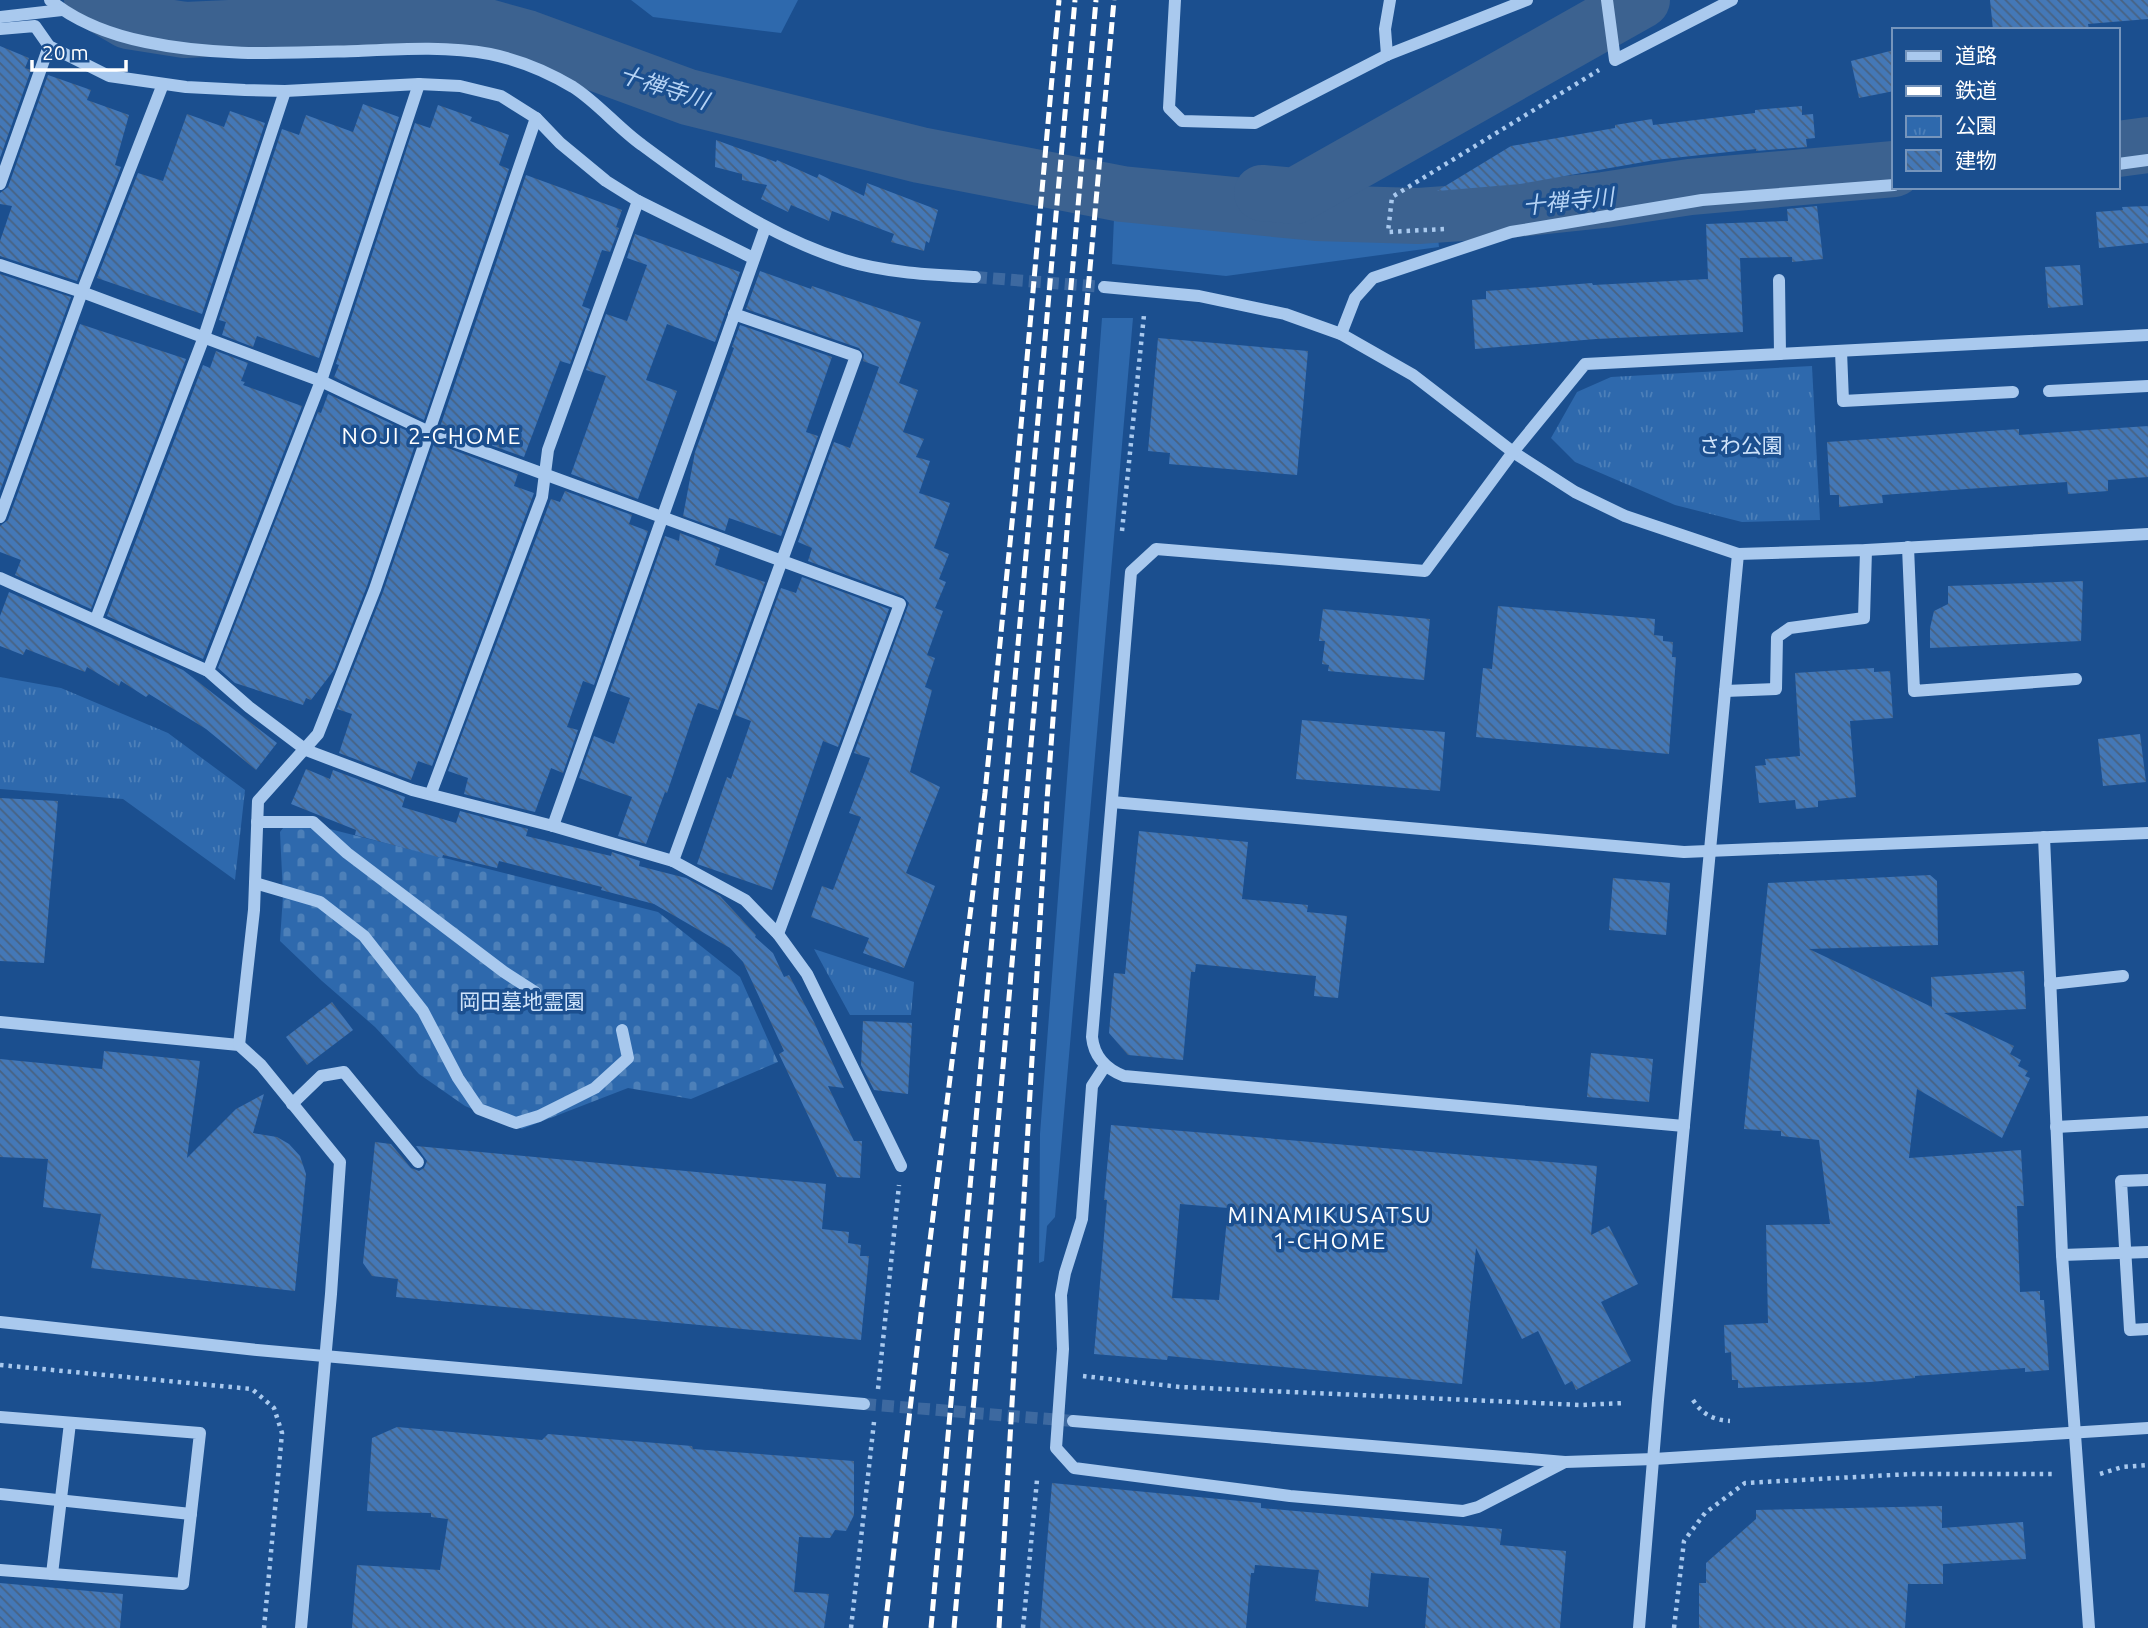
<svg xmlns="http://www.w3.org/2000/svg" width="2148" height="1628" font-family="Ubuntu,'Noto Sans JP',sans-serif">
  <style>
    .grass { fill: #2e69ad }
    .cemetery { fill: url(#cemetery-stones) }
    .park { fill: url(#park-tufts) }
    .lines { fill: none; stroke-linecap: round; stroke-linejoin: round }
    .river { stroke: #3c6290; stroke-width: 56 }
    .building { fill: url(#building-back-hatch); fill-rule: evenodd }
    .minor-tunnel { stroke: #3d69a0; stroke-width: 12; stroke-dasharray: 12 6; stroke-linecap: butt }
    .path { stroke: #a9c9ee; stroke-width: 4.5; stroke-dasharray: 3.5 5; stroke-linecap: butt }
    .minor { stroke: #a9c9ee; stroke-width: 12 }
    .rail { stroke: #fff; stroke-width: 5; stroke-dasharray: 12 5; stroke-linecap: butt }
    .labels { text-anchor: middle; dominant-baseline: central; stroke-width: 7; stroke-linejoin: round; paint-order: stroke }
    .park-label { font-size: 21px; fill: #cfe3fa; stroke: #1b4f8f }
    .water-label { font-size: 23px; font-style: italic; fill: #b5d3f5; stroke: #1b4f8f }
    .neighbourhood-label { font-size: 23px; letter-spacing: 2px; fill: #fff; stroke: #1b4f8f }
  </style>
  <defs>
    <pattern id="cemetery-stones" width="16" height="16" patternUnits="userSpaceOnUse" patternTransform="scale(1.75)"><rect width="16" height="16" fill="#2e69ad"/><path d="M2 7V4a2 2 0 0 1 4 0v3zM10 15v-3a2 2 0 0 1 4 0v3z" fill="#4d80b9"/></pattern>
    <pattern id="park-tufts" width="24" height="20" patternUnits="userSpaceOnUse" patternTransform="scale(1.75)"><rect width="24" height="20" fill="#2e69ad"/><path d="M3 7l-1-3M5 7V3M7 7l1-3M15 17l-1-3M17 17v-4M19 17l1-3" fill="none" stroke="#4d80b9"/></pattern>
    <pattern id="building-back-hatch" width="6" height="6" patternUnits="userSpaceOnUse" patternTransform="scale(1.75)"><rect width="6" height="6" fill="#4478b7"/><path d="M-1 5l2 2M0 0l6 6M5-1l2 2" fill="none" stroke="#486282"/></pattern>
  </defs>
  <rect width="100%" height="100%" fill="#1b4f8f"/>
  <!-- grass -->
  <g class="grass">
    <polygon points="631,0 798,0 781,33 653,17"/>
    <polygon points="1114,218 1373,240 1438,238 1439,247 1226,276 1112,264"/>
    <polygon points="1102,318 1133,318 1055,1217 1047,1226 1044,1261 1039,1263 1040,1134"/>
  </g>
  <!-- cemetery -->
  <polygon class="cemetery" points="290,819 658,912 740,977 778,1062 691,1099 628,1088 522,1129 465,1106 419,1074 375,1027 322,981 280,941 283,895 280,832"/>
  <!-- park -->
  <g class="park">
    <polygon points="1812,366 1820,520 1742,522 1675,505 1575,462 1551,438 1577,392 1611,377"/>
    <polygon points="0,677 61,688 168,733 245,790 235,880 123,799 0,789"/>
    <polygon points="814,949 914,982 911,1015 850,1015"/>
  </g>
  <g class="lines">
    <!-- river -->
    <g class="river">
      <polyline points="92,0 128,21 185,30 426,19 484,26 527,38 688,97 920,155 1122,194 1316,213 1418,216 1518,209 1604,200 1690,187 1894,169"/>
      <polyline points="2118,149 2148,145"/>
      <polyline points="1262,193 1295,196 1642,0"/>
    </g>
  </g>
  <!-- building -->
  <g class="building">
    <polygon points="1990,0 2148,0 2148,19 2088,24 2089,30 1993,30"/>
    <polygon points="0,46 29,58 25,68 31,70 0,158"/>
    <polygon points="1894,50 1894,91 1859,98 1851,61"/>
    <polygon points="48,75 91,90 87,100 129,115 115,165 121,167 77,281 0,256 0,241 12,206 0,204 0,193 8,187"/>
    <polygon points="363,104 399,117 319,358 257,336 253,347 222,335 226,322 219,320 282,129 299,135 306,115 353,132"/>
    <polygon points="438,105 472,117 470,121 509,135 499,165 509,169 424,420 334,377 339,365 336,364 415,123 430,128"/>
    <polygon points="1802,106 1802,115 1813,114 1815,138 1806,139 1807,147 1756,151 1756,149 1655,160 1520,184 1437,191 1511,146 1615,128 1615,125 1652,119 1653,125 1755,113 1755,110"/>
    <polygon points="230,111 265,123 202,314 97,278 138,173 163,181 187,114 224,127"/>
    <polygon points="716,140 776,162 777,160 817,178 819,174 864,196 867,183 938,210 929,243 926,241 924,251 891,242 894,234 832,211 829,221 791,205 788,212 761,199 767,185 742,180 742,174 715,167"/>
    <polygon points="526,175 622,210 616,227 619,228 610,252 602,250 582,306 590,309 570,364 560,361 524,457 440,427"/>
    <polygon points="1817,206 1823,259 1792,262 1792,257 1740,258 1743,332 1596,339 1475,349 1472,300 1486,299 1486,291 1592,283 1593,285 1708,279 1706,224 1788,221 1787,209"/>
    <polygon points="2148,206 2148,243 2099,248 2096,212 2123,210 2122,207"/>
    <polygon points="635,234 740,272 715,342 667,324 646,380 677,391 638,499 571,474 606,376 586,370 606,314 627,321 647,265 627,258"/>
    <polygon points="2080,265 2083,305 2048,308 2045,267"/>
    <polygon points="760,271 811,289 812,286 921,322 899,383 918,390 903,432 924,439 916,457 930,461 919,493 950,503 934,548 949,554 939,579 946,582 935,608 943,611 927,655 935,658 925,687 932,690 910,772 940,787 906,873 935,886 904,968 863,953 869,938 811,917 822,886 833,890 861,817 849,813 870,758 854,753 909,603 903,596 808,561 812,548 798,542 834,442 850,448 879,367 863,361 864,354 859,348 746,309"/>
    <polygon points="0,274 71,297 0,491"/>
    <polygon points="80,324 186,359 91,609 15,575 21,560 0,552 0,526 8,520"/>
    <polygon points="740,325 832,357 806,432 818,436 781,536 729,518 725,531 683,516 695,452 734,348 732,347"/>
    <polygon points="1158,338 1308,351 1297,475 1169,464 1170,453 1148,451"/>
    <polygon points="216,351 248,363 241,381 245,382 243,385 302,406 203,659 107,616 203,365 210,368"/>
    <polygon points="328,394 418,436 367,586 334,670 311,700 306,698 303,705 235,683 218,668 318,412 321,413"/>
    <polygon points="2148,426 2148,477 2108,480 2108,491 2068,494 2067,482 1882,495 1883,503 1839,507 1839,495 1830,495 1827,442 2019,429 2019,435"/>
    <polygon points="434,443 518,474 514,486 534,493 432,766 418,761 411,780 339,753 352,714 337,709 383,592"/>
    <polygon points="565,491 632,515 629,524 648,531 594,685 583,681 567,727 578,730 563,773 551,768 535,812 464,794 468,778 448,771 551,499 560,502"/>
    <polygon points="680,533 720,548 715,565 765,582 718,710 698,703 695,710 667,793 665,792 646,844 618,836 632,797 579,778 594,736 614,744 630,698 610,691 665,536 679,541"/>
    <polygon points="802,577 889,609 838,747 823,741 772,890 697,864 727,777 731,779 751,721 735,715 781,588 796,593"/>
    <polygon points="2083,581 2081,641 1930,648 1930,628 1934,611 1948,604 1948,586"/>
    <polygon points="9,592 183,670 277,743 256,770 206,729 149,694 146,697 121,681 119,686 87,667 85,672 26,649 23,655 0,646 0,616"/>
    <polygon points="1498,606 1655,619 1654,635 1663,636 1663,641 1673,642 1672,657 1676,657 1669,754 1476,737 1483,668 1492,669"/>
    <polygon points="1323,609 1430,619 1424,680 1328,671 1329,665 1322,664 1325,641 1319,641"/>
    <polygon points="1874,668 1874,672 1890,671 1893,718 1850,721 1856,797 1818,801 1818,807 1796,809 1795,800 1759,803 1755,766 1766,765 1765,759 1800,756 1795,673"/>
    <polygon points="1302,720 1445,732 1440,791 1296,779"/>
    <polygon points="2140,734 2146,782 2103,786 2098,739"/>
    <polygon points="306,769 330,779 333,770 405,797 402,807 456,823 460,811 528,829 526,836 611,856 612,852 640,861 639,866 686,878 720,896 756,935 755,937 773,953 784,977 789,975 814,1022 844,1088 828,1086 854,1141 862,1141 860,1178 837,1177 779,1054 784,1051 743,962 730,948 654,904 601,890 602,887 499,861 497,868 443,855 442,858 355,835 356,830 291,804"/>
    <polygon points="0,798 58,801 44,963 0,961"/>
    <polygon points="1139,831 1248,842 1242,899 1308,905 1307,912 1347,916 1338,998 1314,996 1316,976 1196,964 1195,972 1191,972 1183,1060 1128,1055 1109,1033 1114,973 1125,974"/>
    <polygon points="1930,875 1937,881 1938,945 1809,949 1932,1007 1931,977 2024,971 2026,1009 1944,1013 2014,1046 2010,1054 2021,1060 2018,1066 2028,1071 2025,1076 2030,1078 2002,1138 1917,1089 1909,1158 2021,1150 2024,1206 2017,1206 2020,1292 2040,1291 2040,1300 2044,1300 2049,1370 2025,1372 2025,1368 1915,1376 1915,1378 1870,1382 1738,1388 1738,1380 1732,1380 1731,1352 1725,1353 1724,1325 1768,1323 1766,1225 1830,1224 1819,1140 1781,1136 1781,1131 1744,1129 1768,883"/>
    <polygon points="1613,878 1670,883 1666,935 1609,930"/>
    <polygon points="332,1002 353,1030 307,1065 286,1037"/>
    <polygon points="863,1021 912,1023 908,1094 874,1090 861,1065"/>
    <polygon points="104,1051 200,1061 187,1158 236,1109 264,1094 253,1133 277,1137 289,1144 300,1156 306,1174 295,1291 91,1268 101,1214 43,1207 48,1159 0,1157 0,1059 102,1069"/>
    <polygon points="1591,1053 1653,1059 1649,1102 1587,1097"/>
    <path d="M 1111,1125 L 1597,1166 L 1591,1235 L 1609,1226 L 1638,1284 L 1601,1302 L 1631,1361 L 1576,1390 L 1572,1381 L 1565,1385 L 1538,1331 L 1522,1339 L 1476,1248 L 1462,1384 L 1168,1356 L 1167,1360 L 1094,1354 L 1107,1200 L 1104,1200 ZM 1180,1204 L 1228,1208 L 1219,1300 L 1172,1298 Z"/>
    <polygon points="375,1142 391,1144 411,1168 419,1171 424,1168 427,1161 416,1146 826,1184 822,1229 849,1232 848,1243 861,1245 860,1256 869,1256 861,1340 396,1297 398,1279 372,1276 363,1263"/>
    <polygon points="397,1427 542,1440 548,1434 692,1446 693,1449 854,1461 854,1515 846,1531 835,1530 830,1538 799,1537 794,1592 829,1594 824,1628 352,1628 357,1565 440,1570 448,1519 431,1517 431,1513 367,1511 372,1438"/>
    <polygon points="1052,1483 1261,1503 1261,1508 1502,1529 1500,1545 1566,1551 1560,1628 1425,1628 1429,1578 1371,1573 1368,1607 1315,1601 1319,1570 1255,1565 1254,1573 1251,1573 1246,1628 1040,1628"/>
    <polygon points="1942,1506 1942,1528 2023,1522 2026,1559 1943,1564 1943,1584 1908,1584 1905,1628 1699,1628 1699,1583 1706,1583 1706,1563 1756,1519 1756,1510"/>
    <polygon points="0,1583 123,1594 120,1628 0,1628"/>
  </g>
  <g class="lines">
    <!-- minor-tunnel -->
    <g class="minor-tunnel">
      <polyline points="975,277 1104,287"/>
      <polyline points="864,1404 1073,1421"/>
    </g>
    <!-- path -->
    <g class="path">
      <polyline points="1444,229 1388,232 1392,197 1599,70"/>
      <polyline points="1122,531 1144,315"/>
      <polyline points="0,1365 252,1389 274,1408 282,1433 264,1628"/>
      <polyline points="1083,1376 1180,1387 1581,1405 1624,1403"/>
      <polyline points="878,1389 899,1185"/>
      <path d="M 1693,1400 C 1702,1414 1713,1420 1730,1421"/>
      <polyline points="2100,1474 2122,1467 2148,1465"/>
      <polyline points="851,1628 874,1422"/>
      <polyline points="1023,1628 1037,1480"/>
      <polyline points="1674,1628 1684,1541 1705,1513 1745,1483 1911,1474 2055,1474"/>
    </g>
    <!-- minor -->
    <g class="minor">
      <path d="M 50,0 C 78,23 112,35 146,42 C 216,57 287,53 358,51 C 401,49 447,46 490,54 C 519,60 548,72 573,87 C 598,103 618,128 642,145 C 705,192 769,236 844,260 C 886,273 932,275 975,277"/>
      <polyline points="1175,0 1169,108 1182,121 1255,123 1387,55 1527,0"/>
      <polyline points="1607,0 1615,60 1732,0"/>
      <polyline points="0,17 62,10"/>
      <polyline points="0,29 35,26 49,46 109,76 186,87 245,90 285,91 419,84 460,86 501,96 536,118 560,143 606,181 638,201 753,258"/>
      <polyline points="1387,55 1385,29 1390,0"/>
      <polyline points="2118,164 2148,160"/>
      <polyline points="0,184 49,46"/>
      <polyline points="0,265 82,292 321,381 429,432 900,604 778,934 745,900 673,861 553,826 412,790 306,750 249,707 208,671 0,578"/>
      <polyline points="1779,280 1780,354"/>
      <polyline points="1104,287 1199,296 1285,314 1341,334 1413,375 1513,452 1575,492 1625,516 1738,554 1866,550 2148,534"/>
      <polyline points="1341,334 1355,298 1373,278 1511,232 1702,200 1894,185"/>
      <polyline points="1841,351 1843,401 2013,392"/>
      <polyline points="2049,391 2148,386"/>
      <polyline points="0,517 82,292 163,84"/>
      <polyline points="1908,547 1914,691 2076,679"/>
      <polyline points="96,619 204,337 285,91"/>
      <polyline points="208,671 321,381 419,84"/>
      <polyline points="1725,691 1776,689 1777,637 1790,628 1864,618 1866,550"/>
      <polyline points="431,793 542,497 548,450 638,201"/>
      <polyline points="1112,802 1684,852 2148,833"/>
      <polyline points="257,822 313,822 347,853 504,972 535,992"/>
      <polyline points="553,826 765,228"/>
      <polyline points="2044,837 2062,1255 2089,1628"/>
      <polyline points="673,861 856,356 734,314"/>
      <polyline points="255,883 320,902 364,936 423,1011 458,1078 479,1109 516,1123 539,1116 595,1088 628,1058 622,1030"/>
      <polyline points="778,934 807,974 901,1166"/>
      <polyline points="2050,984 2123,976"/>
      <polyline points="0,1022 239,1045 261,1065 340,1162 331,1294 301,1628"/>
      <polyline points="239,1045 254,910 258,801 318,734 375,589 536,118"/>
      <polyline points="1105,1066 1092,1086 1082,1219 1065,1273 1061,1295 1063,1349 1056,1448 1074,1468 1290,1496 1463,1511 1478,1507 1565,1462"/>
      <polyline points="292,1104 321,1076 344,1072 418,1162"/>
      <path d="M 1684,1126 L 1124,1076 C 1106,1069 1094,1057 1092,1037 L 1131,572 L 1156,549 L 1425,571 L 1513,452 L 1585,364 L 2148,335"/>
      <polyline points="2056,1127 2148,1122"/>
      <polyline points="2148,1180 2121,1181 2130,1330 2148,1329"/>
      <polyline points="2062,1255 2148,1252"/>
      <polyline points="0,1322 257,1350 864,1404"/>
      <polyline points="0,1417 200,1433 183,1584 0,1570"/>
      <polyline points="1073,1421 1565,1462 1654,1459 2148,1428"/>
      <polyline points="0,1494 191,1514"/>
      <polyline points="52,1574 70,1423"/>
      <polyline points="1639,1628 1658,1400 1738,554"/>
    </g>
    <!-- rail -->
    <g class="rail">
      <polyline points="885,1628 921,1314 985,793 1015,493 1059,0"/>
      <polyline points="931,1628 1075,0"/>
      <polyline points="954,1628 1096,0"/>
      <polyline points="999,1628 1047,800 1069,503 1114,0"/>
    </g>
  </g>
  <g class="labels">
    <!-- park labels -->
    <g class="park-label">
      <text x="1741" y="445">さわ公園</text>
      <text x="522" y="1001">岡田墓地霊園</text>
    </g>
    <!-- water labels -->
    <g class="water-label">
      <text transform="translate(664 87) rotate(18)">十禅寺川</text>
      <text transform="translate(1568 201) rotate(-6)">十禅寺川</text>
    </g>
    <!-- neighbourhood labels -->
    <g class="neighbourhood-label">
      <text x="432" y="435">NOJI 2-CHOME</text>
      <text x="1330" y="1214">MINAMIKUSATSU<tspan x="1330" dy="26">1-CHOME</tspan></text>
    </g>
  </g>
  <!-- legend -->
  <rect x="1892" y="28" width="228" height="161" fill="#1b4f8f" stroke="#7695bc" stroke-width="2"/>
  <rect x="1906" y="51" width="35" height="10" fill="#a9c9ee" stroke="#7695bc" stroke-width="2"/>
  <text x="1955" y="63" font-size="21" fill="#ffffff">道路</text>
  <rect x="1906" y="86" width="35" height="10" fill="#ffffff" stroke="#7695bc" stroke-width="2"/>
  <text x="1955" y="98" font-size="21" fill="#ffffff">鉄道</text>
  <rect x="1906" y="116" width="35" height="21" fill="url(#park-tufts)" stroke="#7695bc" stroke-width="2"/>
  <text x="1955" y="133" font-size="21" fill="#ffffff">公園</text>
  <rect x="1906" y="150" width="35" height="21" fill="url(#building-back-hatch)" stroke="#7695bc" stroke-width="2"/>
  <text x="1955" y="168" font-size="21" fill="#ffffff">建物</text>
  <!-- scale -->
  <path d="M32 60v10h94v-10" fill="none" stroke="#ffffff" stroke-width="3.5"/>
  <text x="42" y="60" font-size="21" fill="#ffffff" stroke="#1b4f8f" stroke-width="5" paint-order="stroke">20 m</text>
</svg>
